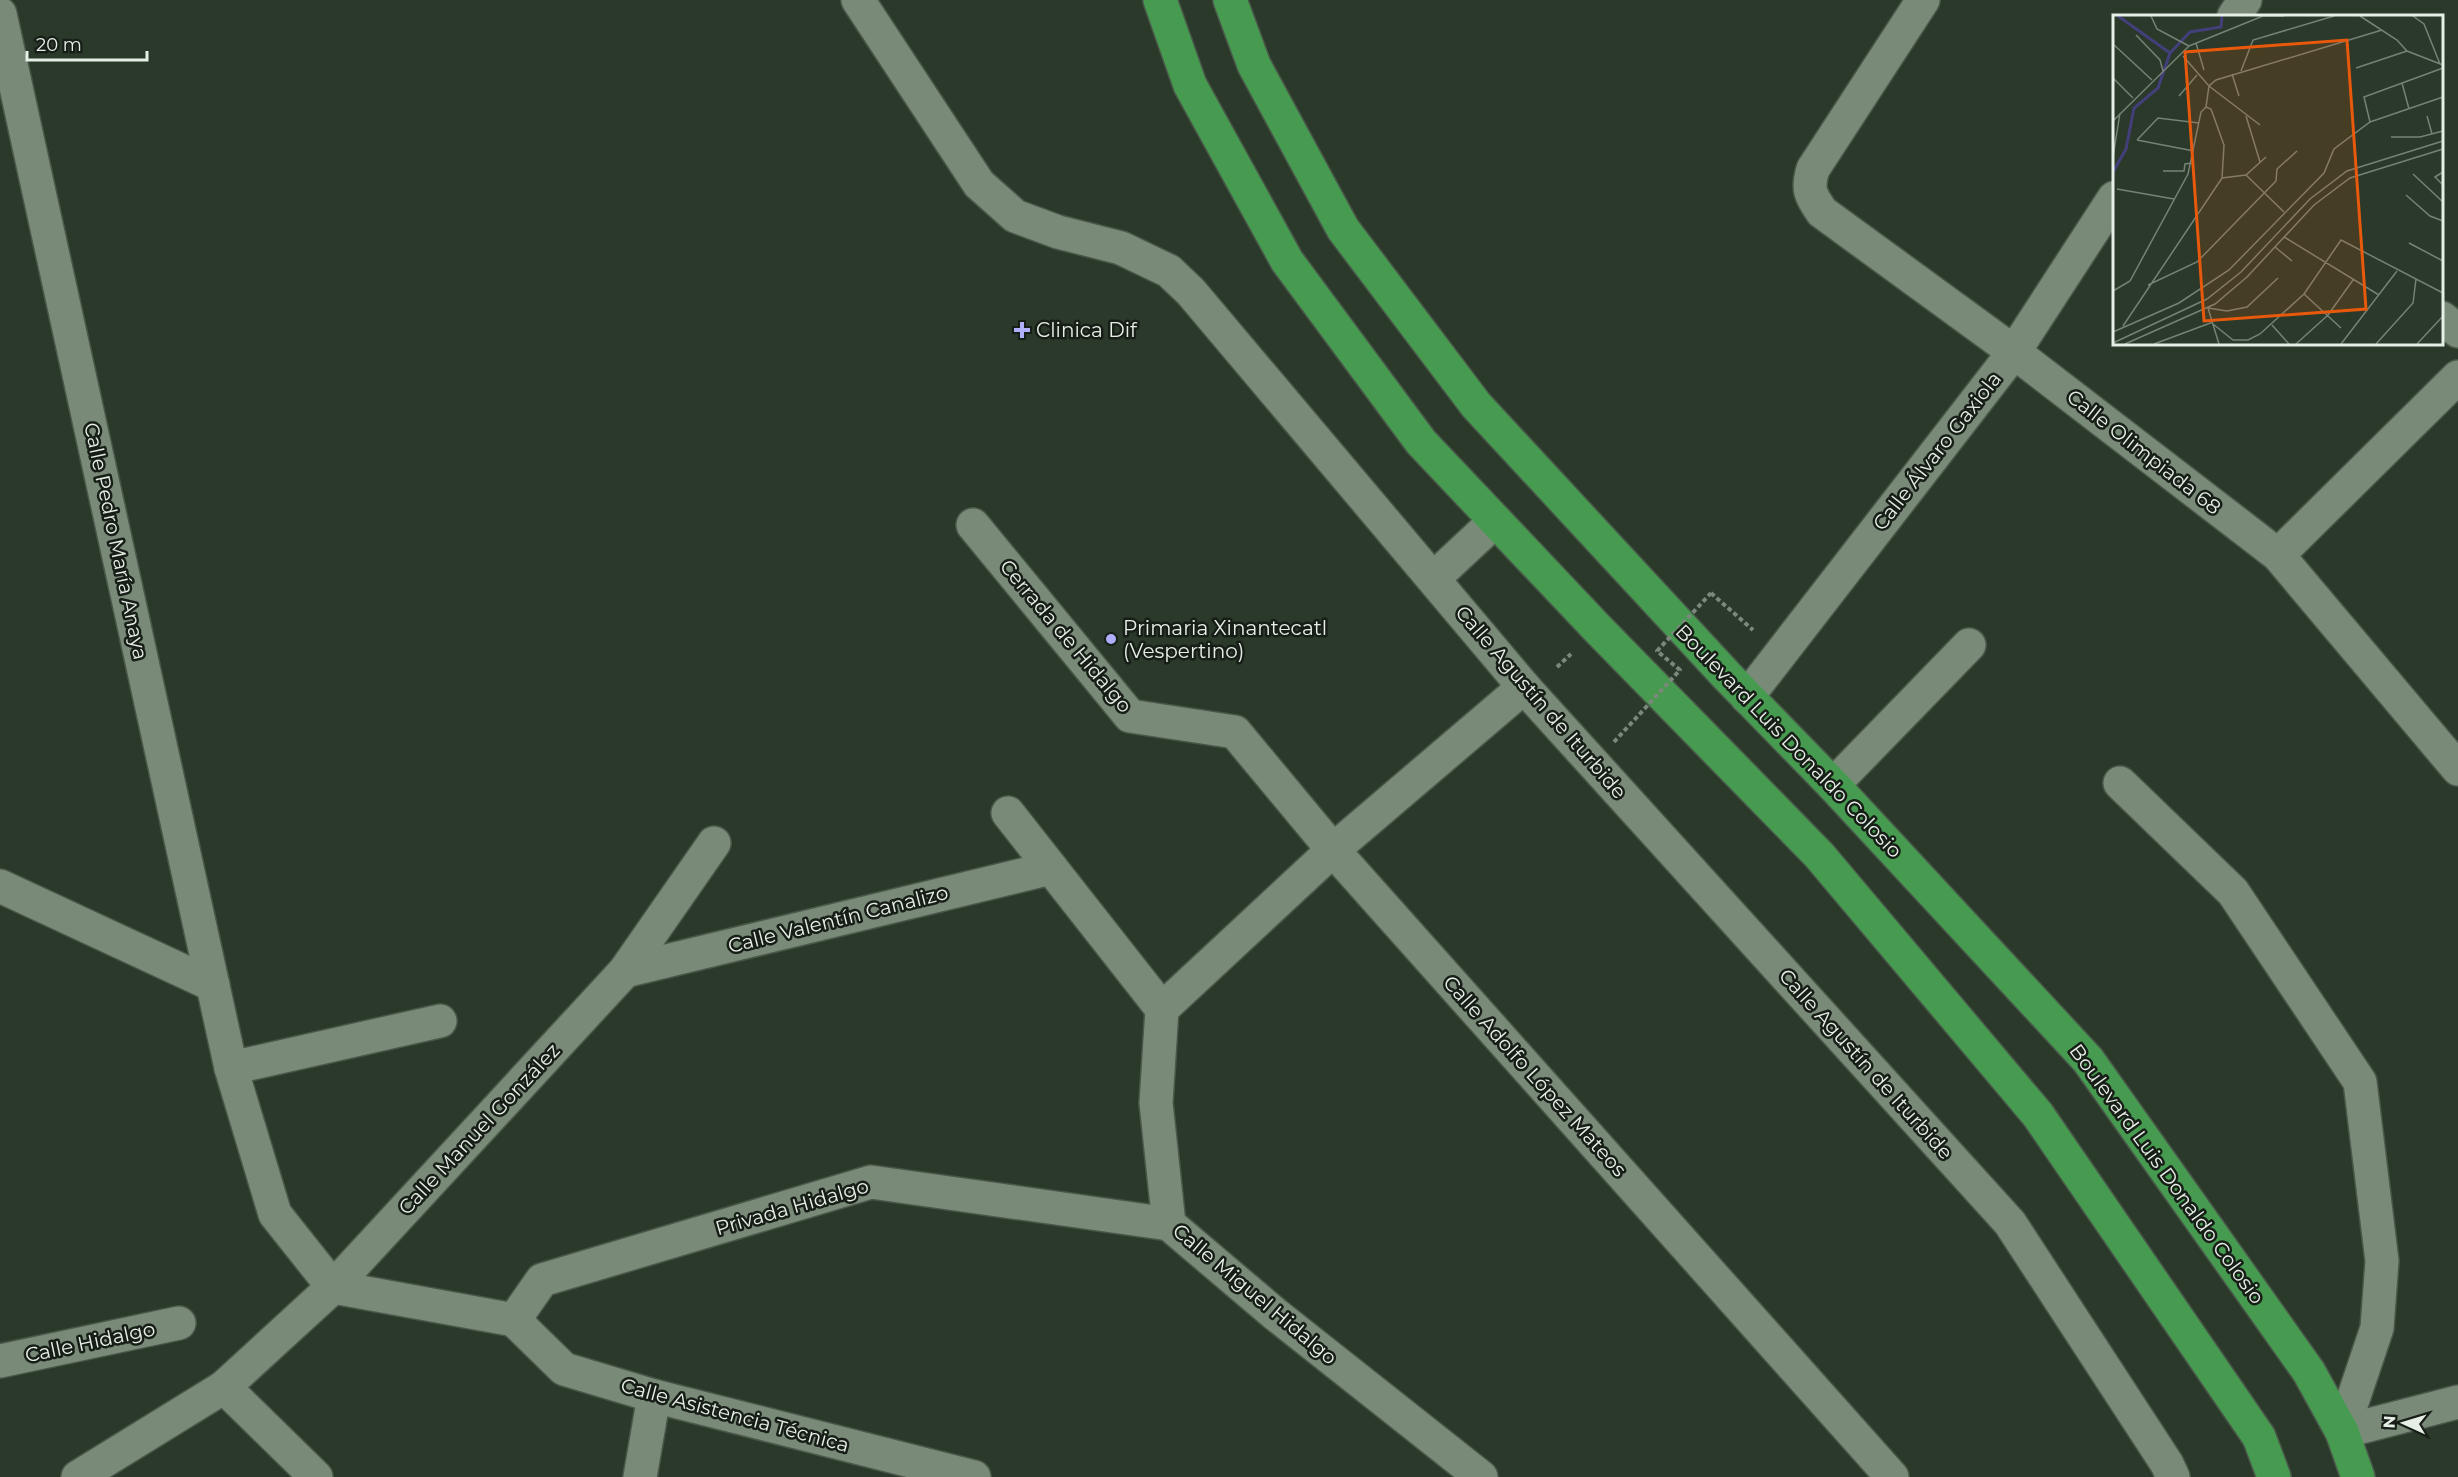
<svg xmlns="http://www.w3.org/2000/svg" width="2458" height="1477" font-family="Montserrat,sans-serif">
  <style>
    .lines { fill: none; stroke-linecap: round; stroke-linejoin: round }
    .minor-casing { stroke: #495649; stroke-width: 36 }
    .trunk-casing { stroke: #495649; stroke-width: 36 }
    .path { stroke: #7b887b; stroke-width: 4; stroke-dasharray: 4.5 3; stroke-linecap: butt }
    .minor { stroke: #798a79; stroke-width: 33 }
    .trunk { stroke: #469b50; stroke-width: 33 }
    .path-bridge { stroke: #7b887b; stroke-width: 4; stroke-dasharray: 4.5 3; stroke-linecap: butt }
    .poi-dot { fill: #aeaefa; stroke: #171e17; stroke-width: 2 }
    .labels { text-anchor: middle; dominant-baseline: central; stroke-width: 5; stroke-linejoin: round; paint-order: stroke }
    .poi-label { font-size: 20px; fill: #e6efe5; stroke: #171e17; text-anchor: start }
    .street-label { font-size: 20px; fill: #e6efe5; stroke: #171e17 }
    .inset-river { fill: none; stroke: #433f7b; stroke-width: 3 }
    .inset-road { fill: none; stroke: #758275; stroke-width: 1.5 }
    .view { fill: #e8590c; fill-opacity: 0.15; stroke: #e8590c; stroke-width: 3 }
    .inset-edge { fill: none; stroke: #e6efe5; stroke-width: 3 }
  </style>
  <rect width="100%" height="100%" fill="#2a392a"/>
  <g class="lines">
    <!-- minor casing -->
    <g class="minor-casing">
      <g id="minor">
        <polyline points="858,0 979,184 1015,216 1058,232 1121,248 1169,271 1191,292 1524,687 2010,1223 2167,1464 2173,1477"/>
        <path d="M 1923,0 L 1813,169 C 1807,189 1810,195 1822,212 L 2014,352 L 2278,555 L 2458,769"/>
        <polyline points="0,14 231,1068 275,1214 333,1287 514,1320"/>
        <polyline points="2234,16 2245,0"/>
        <polyline points="2442,318 2458,331"/>
        <polyline points="973,525 1130,716 1235,732 1333,850 1892,1477"/>
        <polyline points="2278,555 2458,377"/>
        <polyline points="1434,578 1495,521"/>
        <polyline points="1747,697 2014,352 2114,198"/>
        <polyline points="2120,783 2233,892 2360,1082 2382,1261 2377,1328 2342,1432"/>
        <polyline points="1833,785 1969,645"/>
        <polyline points="1008,813 1162,1009"/>
        <polyline points="0,886 213,985"/>
        <polyline points="625,971 1051,868"/>
        <polyline points="1162,1009 1156,1103 1169,1224 1275,1314 1481,1477"/>
        <polyline points="1162,1009 1333,850 1524,687"/>
        <polyline points="231,1068 440,1021"/>
        <polyline points="514,1320 542,1280 871,1182 1169,1224"/>
        <polyline points="514,1320 564,1369 654,1396 974,1477"/>
        <polyline points="0,1361 179,1323"/>
        <polyline points="224,1387 316,1477"/>
        <polyline points="2342,1432 2458,1402"/>
        <polyline points="78,1477 224,1387 333,1287 625,971 714,843"/>
        <polyline points="640,1477 654,1396"/>
      </g>
    </g>
    <!-- trunk casing -->
    <g class="trunk-casing">
      <g id="trunk">
        <polyline points="1160,0 1190,85 1287,261 1421,442 1597,628 1819,855 2038,1115 2259,1437 2274,1477"/>
        <polyline points="1230,0 1254,65 1343,229 1476,405 1727,676 1833,785 2088,1060 2309,1372 2342,1432 2358,1477"/>
      </g>
    </g>
    <!-- path -->
    <g class="path">
      <polyline points="1711,593 1753,630"/>
      <polyline points="1557,667 1571,654"/>
    </g>
    <!-- minor -->
    <use href="#minor" class="minor"/>
    <!-- trunk -->
    <use href="#trunk" class="trunk"/>
    <!-- path-bridge -->
    <polyline class="path-bridge" points="1614,742 1680,670 1657,651 1711,593"/>
  </g>
  <!-- markers -->
  <g class="poi-dot">
    <path d="M1019 321h6v6h6v6h-6v6h-6v-6h-6v-6h6z"/>
    <circle cx="1111" cy="639" r="6"/>
  </g>
  <g class="labels">
    <!-- poi labels -->
    <g class="poi-label">
      <text x="1036" y="330">Clinica Dif</text>
      <text x="1123" y="628">Primaria Xinantecatl<tspan x="1123" dy="23">(Vespertino)</tspan></text>
    </g>
    <!-- street labels -->
    <g class="street-label">
      <text transform="translate(1937 451) rotate(-52)">Calle Álvaro Gaxiola</text>
      <text transform="translate(2144 452) rotate(38)">Calle Olimpiada 68</text>
      <text transform="translate(116 541) rotate(78)">Calle Pedro María Anaya</text>
      <text transform="translate(1066 636) rotate(50)">Cerrada de Hidalgo</text>
      <text transform="translate(1541 702) rotate(49)">Calle Agustín de Iturbide</text>
      <text transform="translate(1789 741) rotate(46)">Boulevard Luis Donaldo Colosio</text>
      <text transform="translate(838 919) rotate(-14)">Calle Valentín Canalizo</text>
      <text transform="translate(1866 1064) rotate(48)">Calle Agustín de Iturbide</text>
      <text transform="translate(1535 1076) rotate(48)">Calle Adolfo López Mateos</text>
      <text transform="translate(479 1129) rotate(-47)">Calle Manuel González</text>
      <text transform="translate(2167 1174) rotate(54)">Boulevard Luis Donaldo Colosio</text>
      <text transform="translate(792 1207) rotate(-16)">Privada Hidalgo</text>
      <text transform="translate(1255 1294) rotate(40)">Calle Miguel Hidalgo</text>
      <text transform="translate(90 1342) rotate(-12)">Calle Hidalgo</text>
      <text transform="translate(735 1415) rotate(15)">Calle Asistencia Técnica</text>
    </g>
  </g>
  <!-- overview -->
  <g transform="translate(2113 15)">
    <rect width="330" height="330" fill="#2a392a"/>
    <path class="inset-river" d="M 5,1 L 57,38M 0,157 L 13,134 L 21,93 L 45,73 L 57,38 L 77,17 L 108,12 L 109,1"/>
    <path class="inset-road" d="M 38,1 L 44,14 L 76,31M 149,1 L 171,1M 247,1 L 284,25 L 294,36 L 330,50M 300,1 L 311,9 L 327,49M 23,20 L 47,45 L 50,56M 83,28 L 91,55M 0,29 L 39,65M 76,31 L 150,1M 70,41 L 96,71 L 147,110M 243,53 L 294,36M 128,56 L 140,25 L 221,1M 119,59 L 126,81M 0,63 L 20,83M 289,68 L 296,94M 66,81 L 84,60M 93,92 L 96,71 L 103,65 L 269,15M 93,92 L 98,94 L 111,130 L 109,163M 133,101 L 147,147M 314,101 L 319,119M 0,106 L 76,31M 257,107 L 251,82 L 330,53M 278,122 L 307,122 L 330,116M 24,125 L 45,103 L 86,108M 24,125 L 81,136M 0,142 L 7,98M 50,156 L 71,156 L 72,149 L 79,148M 330,157 L 322,162 L 330,170M 300,159 L 330,187M 133,160 L 171,197M 133,160 L 153,142M 4,174 L 61,184M 293,180 L 317,201 L 330,206M 171,222 L 266,280M 296,228 L 330,246M 162,232 L 179,246M 35,270 L 84,247 L 163,166 L 164,154 L 184,136M 0,276 L 17,266 L 75,159 L 88,97 L 93,92M 191,279 L 228,313M 95,293 L 114,296 L 134,292 L 165,263M 95,293 L 106,329M 100,309 L 120,325 L 135,325 L 147,319 L 191,279 L 228,225 L 330,278M 159,310 L 176,329M 10,311 L 109,163 L 133,160M 0,317 L 66,288 L 116,255 L 211,158 L 221,134 L 257,107 L 330,82M 0,328 L 94,284 L 128,257 L 197,184 L 234,156 L 330,126M 12,329 L 102,289 L 134,262 L 201,190 L 237,163 L 330,134M 41,329 L 100,307M 183,329 L 215,300 L 240,265M 228,329 L 284,256M 263,329 L 300,288 L 303,264M 304,329 L 330,301"/>
    <path class="view" d="M 234,25 L 253,294 L 91,306 L 72,37 Z"/>
    <rect width="330" height="330" class="inset-edge"/>
  </g>
  <!-- north arrow -->
  <g transform="translate(2404 1423) rotate(274)" stroke="#171e17" stroke-width="4.5" paint-order="stroke">
  <path d="M0-4.5L10 22L0 15L-10 22Z" fill="#e6efe5"/>
  <text y="-9" font-size="16" font-weight="bold" text-anchor="middle" fill="#e6efe5">N</text>
  </g>
  <!-- scale -->
  <path d="M27 51v9h120v-9" fill="none" stroke="#e6efe5" stroke-width="3"/>
  <text x="36" y="51" font-size="18" fill="#e6efe5" stroke="#171e17" stroke-width="4.5" paint-order="stroke">20 m</text>
</svg>
